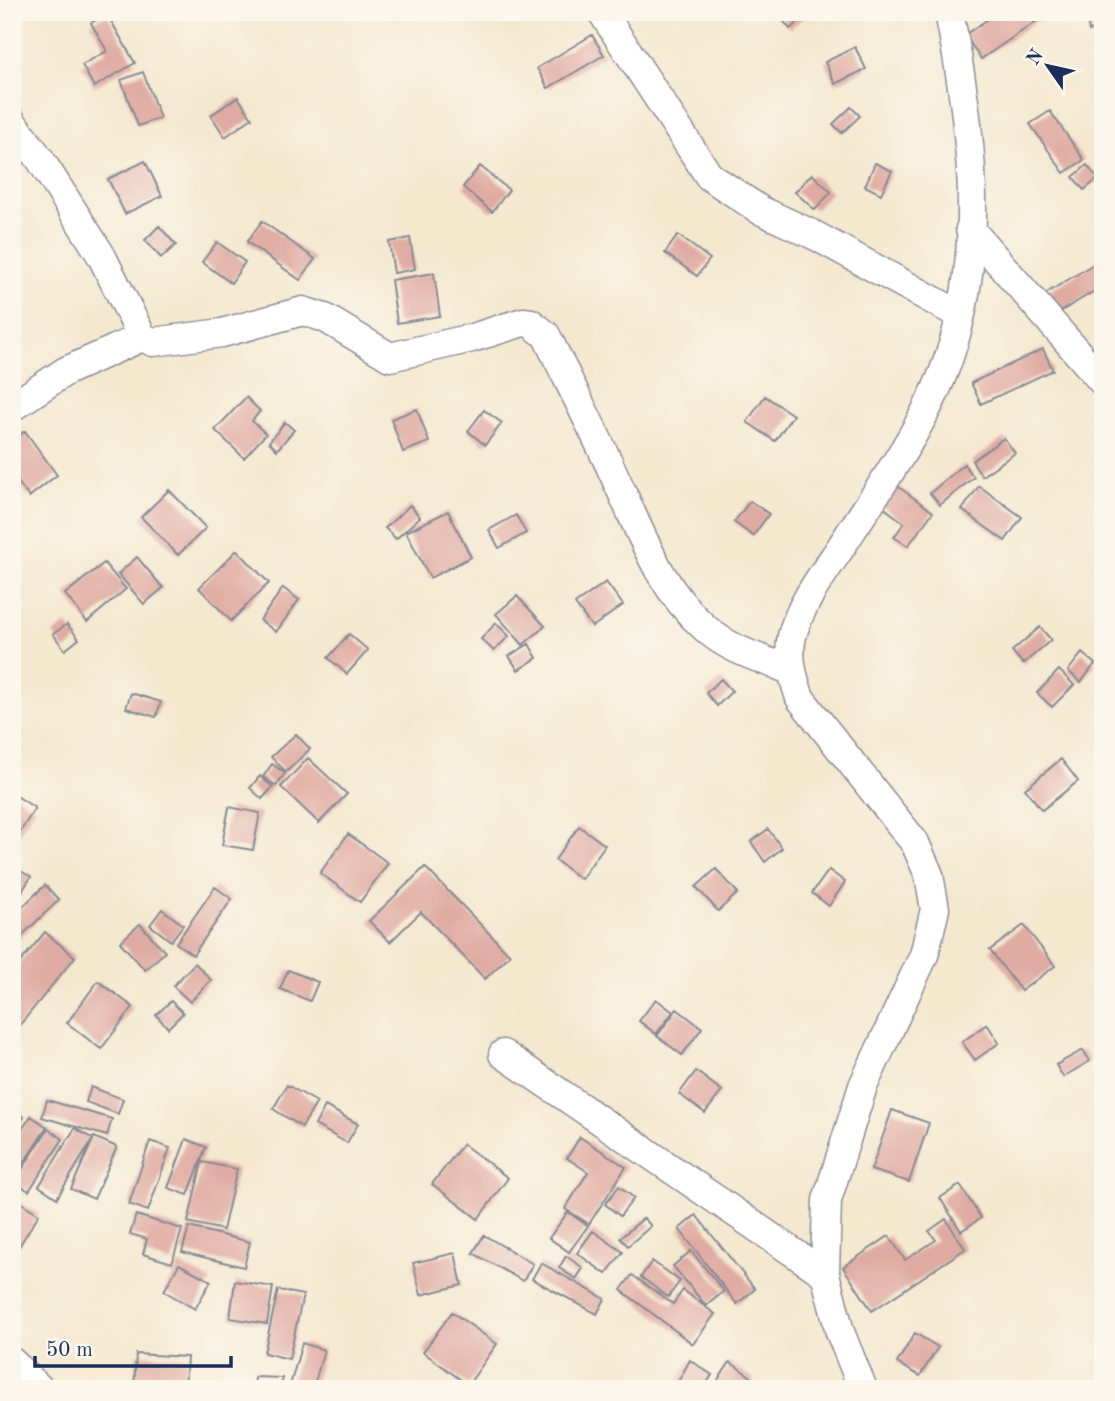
<svg xmlns="http://www.w3.org/2000/svg" width="1115" height="1401" font-family="'Old Standard TT',serif">
<style>
.building{fill:#e0aba2}
.lines{fill:none;stroke-linecap:round;stroke-linejoin:round}
.minor-casing{stroke:#888c96;stroke-width:31}
.minor{stroke:#fff;stroke-width:28}
</style>
<rect width="100%" height="100%" fill="#fbf7ec"/>
<filter id="ink" filterUnits="userSpaceOnUse"><feTurbulence type="fractalNoise" baseFrequency=".0143" numOctaves="2"/><feDisplacementMap in="SourceGraphic" scale="14" xChannelSelector="R" yChannelSelector="G"/><feConvolveMatrix kernelMatrix="1 2 1 2 8 2 1 2 1" color-interpolation-filters="sRGB"/></filter>
<filter id="wash" filterUnits="userSpaceOnUse"><feTurbulence type="fractalNoise" baseFrequency=".00686" numOctaves="4" result="noise"/><feDisplacementMap in="SourceGraphic" scale="28" xChannelSelector="R" yChannelSelector="G"/><feGaussianBlur stdDeviation="1.57" result="paint"/><feColorMatrix in="noise" values="0 0 0 0 0 0 0 0 0 0 0 0 0 0 0 0 0 1.4 0 .05"/><feComposite in="paint" operator="in"/></filter>
<g filter="url(#wash)">
<rect width="100%" height="100%" fill="#f4e8cf"/>
<g id="blocks">
<path class="building" d="M776,12h34l-20,17z
M998,12h52l-69,47 -16,-24z
M1085,12h18v16l-14,3z
M107,14l28,49 -41,24 -12,-22 25,-14 -16,-28z
M592,35l12,20 -56,33 -11,-20z
M855,47l11,22 -31,15 -10,-22z
M143,72l17,46 -22,8 -17,-46z
M238,97l14,21 -27,19 -14,-22z
M851,107l9,9 -18,17 -9,-9z
M1050,111l34,49 -20,13 -34,-49z
M145,161l17,35 -37,18 -17,-35z
M875,163l17,8 -11,23 -16,-8z
M1087,165l11,14 -14,11 -11,-13z
M480,166l29,24 -17,22 -29,-25z
M812,174l19,18 -16,18 -20,-18z
M262,221l53,38 -15,21 -53,-38z
M159,226l17,19 -15,13 -16,-18z
M678,235l32,24 -13,17 -32,-23z
M410,238l5,31 -21,4 -5,-31z
M217,242l28,20 -14,21 -29,-21z
M1097,262l6,11v13l-52,31 -11,-20z
M434,273l6,43 -43,7 -6,-43z
M1043,349l10,21 -72,34 -10,-21z
M765,396l28,19 -18,26 -28,-19z
M246,397l14,14 -8,10 14,13 -22,24 -29,-28z
M417,409l12,33 -26,10 -12,-33z
M484,410l18,13 -17,22 -17,-14z
M285,422l9,8 -17,20 -8,-8z
M25,431l32,44 -28,22 -17,-23v-33z
M1004,438l11,15 -33,23 -10,-15z
M964,464l10,13 -34,28 -10,-12z
M892,482l41,30 -25,34 -14,-9 10,-14 -26,-20z
M979,486l43,31 -17,24 -43,-31z
M169,490l37,38 -28,27 -37,-38z
M750,501l19,13 -16,22 -19,-14z
M410,505l10,12 -24,22 -11,-11z
M448,511l23,46 -41,21 -24,-46z
M516,515l10,18 -27,15 -10,-18z
M237,550l32,33 -38,38 -32,-33z
M137,557l26,31 -19,16 -26,-30z
M104,563l22,26 -39,33 -22,-28z
M606,582l17,23 -31,22 -17,-23z
M283,588l16,12 -23,32 -16,-12z
M517,596l28,30 -22,19 -27,-31z
M496,623l13,13 -15,15 -13,-12z
M67,624l12,15 -14,11 -12,-16z
M1040,627l11,13 -28,24 -11,-13z
M349,634l19,16 -21,24 -19,-16z
M529,644l8,14 -19,12 -9,-14z
M1082,653l13,11 -14,18 -13,-11z
M1059,670l15,15 -22,22 -15,-14z
M721,679l11,12 -15,15 -11,-13z
M131,693l30,9 -5,15 -30,-9z
M296,734l14,15 -24,23 -15,-15z
M308,758l39,36 -28,29 -38,-36z
M1061,759l17,22 -36,29 -17,-21z
M272,764l13,9 -9,13 -13,-9z
M260,776l13,11 -11,12 -12,-11z
M12,793l23,15 -23,37z
M229,807l31,6 -7,37 -31,-5z
M579,826l26,19 -24,34 -26,-19z
M768,829l14,19 -17,14 -14,-20z
M348,834l40,29 -28,39 -40,-29z
M12,866l19,11 -12,19 -7,-4z
M425,867l85,88 -25,24 -64,-67 -31,30 -21,-21z
M716,869l22,24 -20,18 -22,-24z
M829,870l16,12 -16,24 -17,-13z
M45,885l14,15 -47,45v-28z
M215,887l17,12 -39,56 -17,-12z
M162,909l21,16 -12,16 -21,-16z
M140,924l25,28 -20,18 -25,-28z
M1024,925l31,41 -34,25 -31,-41z
M45,932l30,25 -59,73 -4,-3v-55z
M195,963l16,17 -21,22 -17,-16z
M288,970l30,12 -8,19 -30,-12z
M98,981l35,26 -32,42 -34,-26z
M656,999l17,13 -17,22 -17,-13z
M171,1001l12,12 -15,15 -12,-13z
M677,1009l25,19 -20,27 -25,-19z
M987,1024l12,19 -24,17 -13,-18z
M1083,1050l7,11 -27,16 -7,-12z
M696,1071l26,20 -17,22 -26,-19z
M287,1085l30,17 -15,25 -29,-18z
M91,1087l32,12 -5,15 -32,-12z
M47,1100l65,19 -5,17 -65,-19z
M325,1106l33,18 -11,19 -32,-18z
M12,1110l12,7 -12,19z
M892,1110l37,13 -20,59 -38,-12z
M31,1116l16,11 -35,54v-37z
M75,1128l18,11 -36,59 -18,-12z
M48,1129l15,10 -34,52 -15,-9z
M94,1137l23,10 -23,52 -23,-10z
M580,1137l46,30 -37,57 -24,-15 23,-37 -21,-14z
M186,1139l20,8 -18,48 -20,-7z
M150,1141l20,7 -22,63 -19,-7z
M463,1144l45,34 -30,41 -46,-35z
M202,1162l35,7 -14,61 -35,-8z
M960,1185l21,33 -20,13 -21,-33z
M619,1186l15,12 -14,18 -15,-12z
M12,1197l27,17 -21,34 -6,-3z
M568,1212l20,14 -19,26 -20,-14z
M136,1215l46,14 -10,34 -29,-9 4,-15 -17,-5z
M696,1215l59,74 -18,15 -58,-75z
M644,1218l7,8 -23,20 -8,-8z
M946,1219l19,30 -93,62 -29,-44 46,-31 16,24 31,-20 -7,-9z
M189,1227l61,15 -6,25 -62,-15z
M593,1231l30,21 -17,22 -29,-21z
M484,1235l49,29 -10,17 -50,-28z
M691,1251l33,40 -18,15 -33,-40z
M455,1253l7,32 -41,10 -8,-32z
M566,1256l17,12 -7,11 -17,-11z
M652,1261l28,20 -12,16 -27,-20z
M541,1263l64,36 -8,15 -65,-35z
M179,1264l32,17 -16,28 -31,-18z
M632,1275l41,29 10,-14 32,24 -22,30 -72,-54z
M235,1281l38,6 -6,37 -37,-6z
M278,1290l25,5 -14,64 -25,-6z
M452,1312l45,32 -29,41 -45,-33z
M915,1333l23,14 -18,29 -23,-13z
M302,1343l22,7 -11,39h-24z
M136,1354l51,3 -2,32h-51z
M690,1360l22,15 -9,14h-29z
M730,1362l24,17 -7,10h-35z
M255,1377l27,1v11h-28z"/>
</g>
</g>
<g filter="url(#ink)">
<use href="#blocks" fill-opacity="0" stroke="#888c96" stroke-width="2"/>
<g class="lines">
<g class="minor-casing">
<path id="minor" d="M602,12l107,164 51,34 56,26 144,79
M12,122l28,37 61,96 41,82 11,5 69,-9 81,-22 22,7 65,39 82,-19 51,-16 8,1 15,12c25,51 51,101 74,153 24,52 41,101 85,140 24,22 55,30 85,42
M970,229l133,153
M12,407l54,-36 76,-34
M503,1054l322,220
M12,1362l28,27
M863,1389l-23,-57 -15,-58 2,-74 36,-114 61,-131 11,-46 -6,-34 -14,-32 -115,-145c-7,-21 -13,-40 -8,-62 8,-32 31,-62 49,-89 39,-61 86,-123 109,-193 37,-110 21,-230 -1,-342"/>
</g>
<use href="#minor" class="minor"/>
</g>
</g>
<rect width="1115" height="1401" fill="none" stroke="#fbf7ec" stroke-width="42"/>
<g transform="translate(1048 66) rotate(304)" stroke="#fbf7ec" stroke-width="5" paint-order="stroke">
<path d="M0-5L12 26L0 18L-12 26Z" fill="#1b2f5e"/>
<text y="-10" font-size="19" font-weight="bold" text-anchor="middle" fill="#1b2f5e">N</text>
</g>
<path d="M35 1356v10h196v-10" fill="none" stroke="#1b2f5e" stroke-width="3.5"/>
<text x="46" y="1356" font-size="21" fill="#1b2f5e" stroke="#fbf7ec" stroke-width="5" paint-order="stroke">50 m</text>
</svg>
